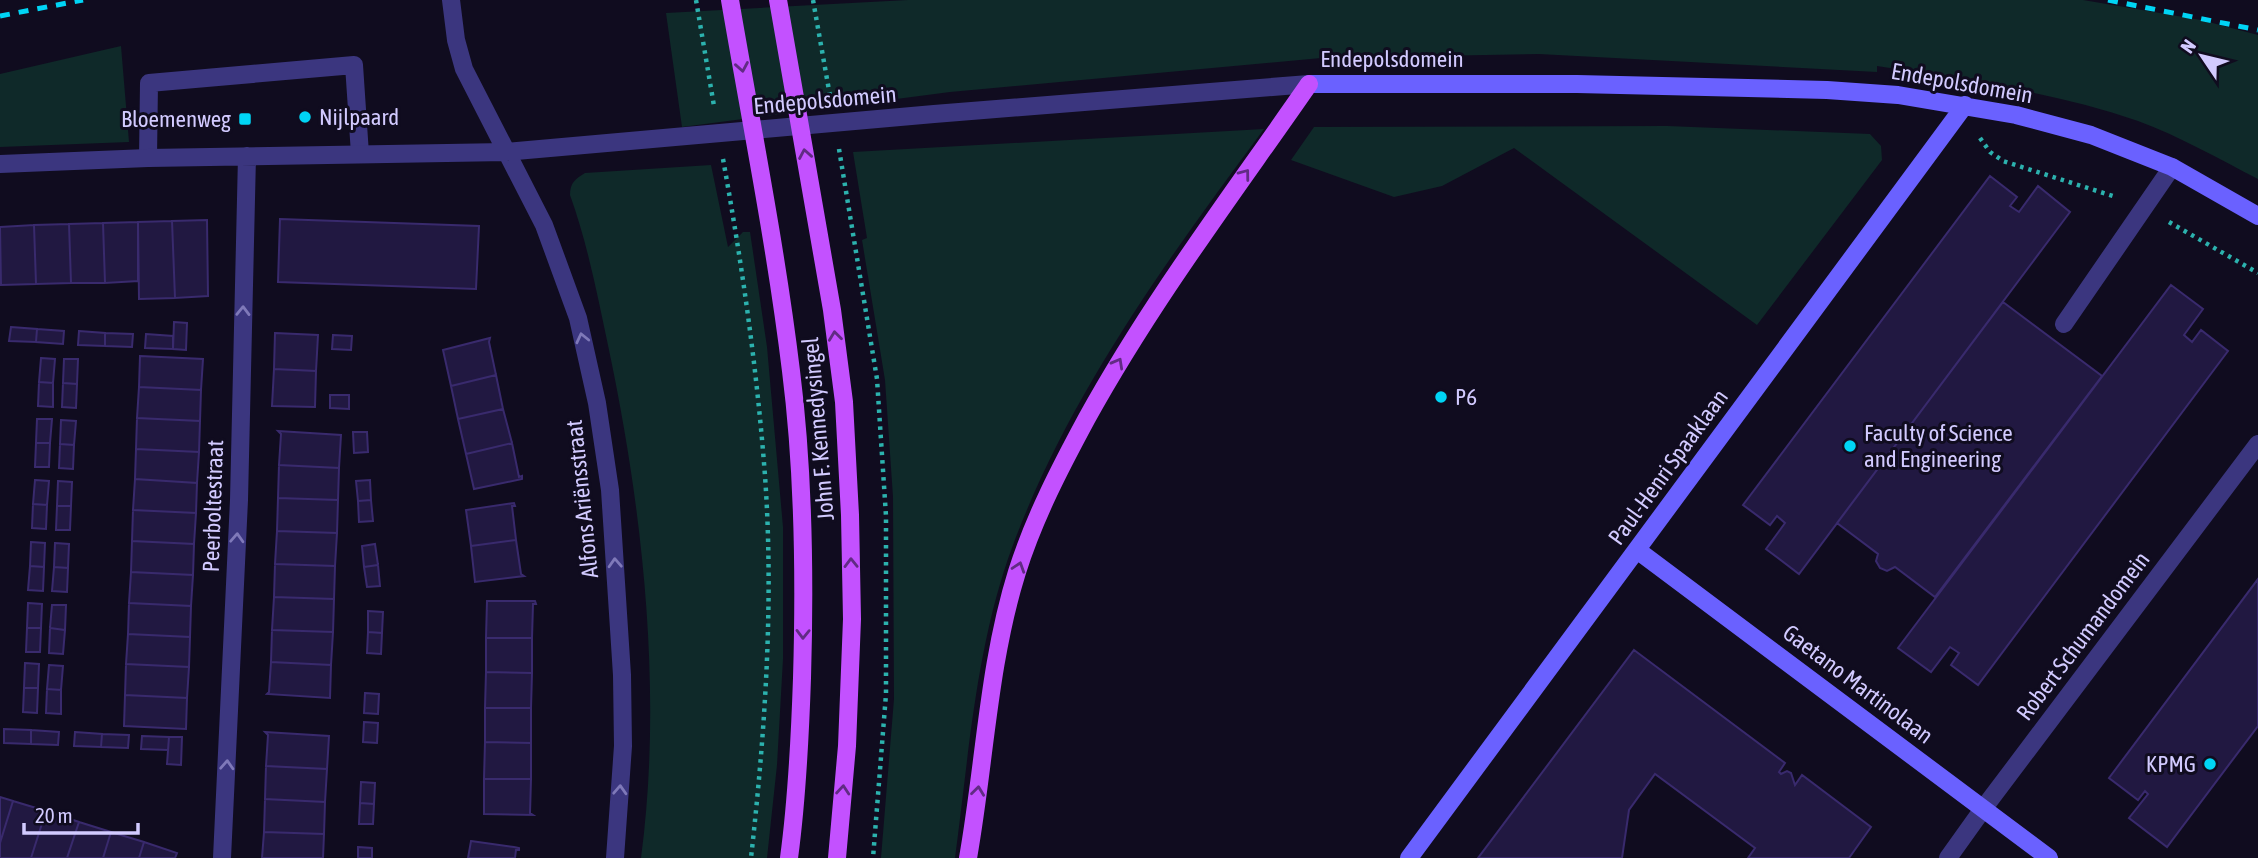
<svg xmlns="http://www.w3.org/2000/svg" width="2258" height="858" font-family="'Asap Condensed',sans-serif">
<style>
.green{fill:#0f2929}
.building{fill:#211841;stroke:#392a6d;stroke-width:2}
.lines{fill:none;stroke-linecap:round;stroke-linejoin:round}
.path{stroke:#2cb2ae;stroke-width:4.5;stroke-dasharray:3.5 5;stroke-linecap:butt}
.lane{stroke:#3b367f;stroke-width:18}
.street{stroke:#3b367f;stroke-width:18}
.secondary{stroke:#6a61ff;stroke-width:18}
.primary{stroke:#c351ff;stroke-width:18}
.rail{stroke:#00d5f5;stroke-width:5;stroke-dasharray:10 9;stroke-linecap:butt}
.oneway{stroke:#612b84}
.oneway2{stroke:#7f79b9}
.poi-dot{fill:#00d5f5;stroke:#100c1f;stroke-width:2.5}
.labels{text-anchor:middle;dominant-baseline:central;stroke-width:6;stroke-linejoin:round;paint-order:stroke}
.street-label{font-size:23px;fill:#d2caff;stroke:#100c1f}
.poi-label{font-size:23px;fill:#d2caff;stroke:#100c1f;text-anchor:start}
</style>
<rect width="100%" height="100%" fill="#100c1f"/>
<path class="green" d="M908,0h1175l118,20 57,15v144c-39,-20 -79,-43 -120,-58 -84,-29 -174,-41 -261,-55v6l-338,-18 -218,4 -371,34 -268,35 -16,-114z
M121,46l8,96 -129,5v-73z
M1667,126l203,8 11,12 1,14 -125,165 -243,-177 -72,38 -48,11 -103,-37 23,-33z
M1264,129c-95,128 -195,265 -251,416 -37,99 -44,209 -58,313h-74l13,-159 -1,-202 -8,-117 -23,-140 5,-2 -14,-86z
M711,165l17,82 15,-15h7l17,115 16,180v132l-6,106 -10,93h-126c22,-165 2,-346 -32,-508 -11,-52 -21,-105 -39,-155 0,-12 5,-16 15,-22z"/>
<path class="building" d="M1990,176l27,21 -7,9 9,6 19,-26 32,26 -271,362 -33,-25 19,-26 -8,-7 -7,9 -27,-20z
M280,219l199,7 -3,63 -198,-7z
M207,220l1,76 -33,2 -3,-77z
M172,221l3,77 -36,1 -1,-77z
M138,222v59l-33,2 -2,-60z
M103,223l2,60h-34l-2,-59z
M69,224l2,59 -35,1 -2,-59z
M34,225l2,59 -35,1 -1,-58z
M2171,285l32,24 -19,26 8,7 9,-12 27,21 -250,334 -27,-20 8,-12 -9,-6 -19,25 -33,-24z
M2003,302l99,74 -167,221 -40,-30 -8,4 -7,-3 -4,-7 2,-7 -41,-31z
M174,322l13,1 -1,27 -13,-1z
M11,327l26,2 -1,13 -27,-1z
M37,329l27,2 -1,13 -27,-2z
M79,331l26,2v13l-27,-1z
M105,333l28,1 -1,13 -27,-1z
M275,333l43,2 -2,36 -42,-2z
M146,334l27,2v13l-28,-1z
M333,335l19,1 -1,14 -19,-1z
M490,338l-1,4 7,33 -45,11 -8,-36z
M140,356l63,3 -2,31 -62,-3z
M41,358l14,1 -2,24 -14,-1z
M64,359h14l-1,25 -14,-1z
M274,369l42,2 -1,36 -43,-1z
M496,375l7,34 -45,10 -7,-33z
M39,382l14,1v24l-15,-1z
M63,383l14,1 -1,24 -14,-1z
M139,387l62,3 -1,31 -63,-3z
M330,395h19v14l-19,-1z
M503,409l9,34 -46,11 -8,-35z
M137,418l63,3 -1,31 -63,-3z
M37,419h15l-2,24h-14z
M61,420l15,1 -2,24 -14,-1z
M278,431l63,4 -2,33 -60,-3 2,-31z
M353,432h14l1,20 -14,1z
M36,443h14l-1,24h-14z
M512,443l7,34 3,-1v3l-48,10 -8,-35z
M60,444l14,1 -1,24 -14,-1z
M136,449l63,3 -2,31 -62,-4z
M279,465l60,3 -1,32 -60,-2z
M135,479l62,4 -1,30 -63,-3z
M35,480l14,1 -2,24 -14,-1z
M370,480l1,20 -13,1 -2,-20z
M58,481l14,1 -1,24h-14z
M278,498l60,2 -1,33 -60,-2z
M371,500l2,21 -14,1 -1,-21z
M514,503l1,3h-3l4,34 -45,6 -5,-36z
M33,504l14,1 -1,24 -14,-1z
M57,506h14l-1,24h-14z
M133,510l63,3 -2,31 -62,-3z
M277,531l60,2 -2,33 -60,-2z
M516,540l5,34 3,2 -49,6 -4,-36z
M132,541l62,3 -1,31 -62,-3z
M31,542l14,1 -1,24 -14,-1z
M55,543l14,1 -1,24 -14,-1z
M375,544l3,21 -14,2 -2,-21z
M275,564l60,2 -1,33 -60,-2z
M378,565l2,21 -13,1 -3,-20z
M30,566l14,1 -1,24 -15,-1z
M54,567l14,1 -1,24 -15,-1z
M131,572l62,3 -2,31 -62,-3z
M2258,579v147l-91,121 -38,-29 19,-24 -3,-3 -7,9 -29,-22z
M274,597l60,2 -1,33 -61,-2z
M487,601h48l1,3h-3l-1,34h-46z
M28,603l14,1 -1,24h-14z
M129,603l62,3 -1,31 -62,-3z
M52,605h14l-1,25 -15,-2z
M368,611l15,1 -1,21 -14,-1z
M27,628h14l-1,24h-14z
M50,628l15,2 -2,24 -14,-1z
M272,630l61,2 -2,33 -60,-3z
M368,632l14,1 -1,21 -14,-1z
M128,634l62,3 -1,30 -63,-3z
M486,638h46v35l-46,-1z
M1634,650l151,113 -6,9 2,2 6,-3 4,2 4,12 7,-10 69,52 -22,31h-101l7,-10 -100,-74 -26,36 -7,48h-144z
M271,662l60,3 -1,33 -63,-4 2,-2z
M25,663l14,1 -1,24h-14z
M126,664l63,3 -2,31 -62,-3z
M49,665l14,1 -2,24 -14,-1z
M486,672l46,1 -1,35h-46z
M24,688h14l-1,25 -14,-1z
M47,689l14,1v24l-15,-1z
M365,693l14,1 -1,20 -14,-1z
M125,695l62,3 -1,31 -62,-3z
M485,708h46v35l-46,-1z
M364,722l14,1 -1,20 -14,-1z
M4,729l27,1v14l-27,-1z
M31,730l28,2 -1,13 -27,-1z
M75,732l27,2 -1,13 -27,-1z
M265,732l64,4 -2,33 -61,-3 2,-31z
M102,734l27,1 -1,13 -27,-1z
M142,736l27,1 -1,13 -27,-1z
M169,737h13l-1,28 -14,-1z
M485,742l46,1v36h-47z
M266,766l61,3 -2,33 -60,-3z
M484,779h47l-1,34 3,2 -49,-1z
M361,782l14,1 -1,21 -14,-1z
M0,797l13,4 -13,42z
M265,799l60,3 -1,32 -60,-2z
M13,801l33,10 -15,47h-31v-15z
M360,803l14,1 -1,20h-14z
M46,811l33,11 -12,36h-36z
M79,822l32,10 -8,26h-36z
M111,832l33,10 -5,16h-36z
M264,832l60,2 -1,24h-61z
M471,841l43,6 5,1v2h-3l-1,8h-47z
M144,842l33,11 -2,5h-36z
M358,847l14,1v10h-14z"/>
<g class="lines">
<path class="path" d="M696,0l18,106
M813,0l17,96
M1980,138l10,14 13,9 113,36
M839,149l38,230 9,137v178l-13,164
M723,159c19,105 34,210 42,317 9,127 0,256 -14,382
M2169,222l89,51"/>
<path class="lane" d="M148,158l1,-75 205,-18 6,89
M2064,324l108,-157
M1983,809l275,-365"/>
<path class="street" d="M451,0l5,40 8,29 80,156 34,93 19,85 13,87 12,185 1,71 -8,112
M0,164l148,-6 358,-6 428,-38 375,-30
M222,858l17,-358 8,-344
M1948,858l35,-49"/>
<path class="secondary" d="M1309,84h268l250,6 71,5 118,20 75,20 81,32 86,49
M1637,550l412,308
M1409,858l556,-753"/>
<path class="primary" d="M730,0c21,123 46,247 61,371 13,102 14,205 11,307 -2,60 -5,121 -13,180
M778,0l54,310 12,92 6,113 2,104 -5,127 -10,112
M968,858c17,-96 20,-193 49,-286 17,-54 43,-104 70,-154 66,-119 145,-223 222,-334"/>
<path class="rail" d="M2108,0l150,30
M0,16l83,-16"/>
</g>
<defs><path id="oneway-chevron" d="M-2-3.5L2.5 0L-2 3.5" fill="none" stroke-width="1.6" stroke-linecap="round" stroke-linejoin="round" transform="scale(1.75)"/></defs>
<g class="oneway">
<use href="#oneway-chevron" transform="translate(742 67) rotate(80)"/>
<use href="#oneway-chevron" transform="translate(805 154) rotate(-100)"/>
<use href="#oneway-chevron" transform="translate(1245 174) rotate(-53)"/>
<use href="#oneway-chevron" transform="translate(835 336) rotate(-97)"/>
<use href="#oneway-chevron" transform="translate(1118 363) rotate(-61)"/>
<use href="#oneway-chevron" transform="translate(851 563) rotate(-91)"/>
<use href="#oneway-chevron" transform="translate(1019 567) rotate(-72)"/>
<use href="#oneway-chevron" transform="translate(803 634) rotate(91)"/>
<use href="#oneway-chevron" transform="translate(843 790) rotate(-85)"/>
<use href="#oneway-chevron" transform="translate(978 791) rotate(-83)"/>
</g>
<g class="oneway2">
<use href="#oneway-chevron" transform="translate(243 311) rotate(-89)"/>
<use href="#oneway-chevron" transform="translate(582 338) rotate(-103)"/>
<use href="#oneway-chevron" transform="translate(237 538) rotate(-87)"/>
<use href="#oneway-chevron" transform="translate(615 563) rotate(-93)"/>
<use href="#oneway-chevron" transform="translate(227 765) rotate(-87)"/>
<use href="#oneway-chevron" transform="translate(620 790) rotate(-87)"/>
</g>
<g class="poi-dot">
<circle cx="305" cy="117" r="7"/>
<rect x="238" y="112" width="14" height="14" rx="3.5"/>
<circle cx="1441" cy="397" r="7"/>
<circle cx="1850" cy="446" r="7"/>
<circle cx="2210" cy="764" r="7"/>
</g>
<g class="labels">
<g class="street-label">
<text x="1392" y="59">Endepolsdomein</text>
<text transform="translate(1962 83) rotate(10)">Endepolsdomein</text>
<text transform="translate(825 100) rotate(-5)">Endepolsdomein</text>
<text transform="translate(818 429) rotate(-95)">John F. Kennedysingel</text>
<text transform="translate(1668 467) rotate(-54)">Paul-Henri Spaaklaan</text>
<text transform="translate(582 499) rotate(-96)">Alfons Ariënsstraat</text>
<text transform="translate(213 506) rotate(-88)">Peerboltestraat</text>
<text transform="translate(2083 636) rotate(-53)">Robert Schumandomein</text>
<text transform="translate(1858 684) rotate(37)">Gaetano Martinolaan</text>
</g>
<g class="poi-label">
<text x="319" y="117">Nijlpaard</text>
<text x="231" y="119" text-anchor="end">Bloemenweg</text>
<text x="1455" y="397">P6</text>
<text x="1864" y="433">Faculty of Science<tspan x="1864" dy="26">and Engineering</tspan></text>
<text x="2196" y="764" text-anchor="end">KPMG</text>
</g>
</g>
<g transform="translate(2202 56) rotate(305)" stroke="#100c1f" stroke-width="5" paint-order="stroke">
<path d="M0-5L12 26L0 18L-12 26Z" fill="#d2caff"/>
<text y="-10" font-size="19" font-weight="bold" text-anchor="middle" fill="#d2caff">N</text>
</g>
<path d="M24 823v10h114v-10" fill="none" stroke="#d2caff" stroke-width="3.5"/>
<text x="35" y="823" font-size="21" fill="#d2caff" stroke="#100c1f" stroke-width="5" paint-order="stroke">20 m</text>
</svg>
